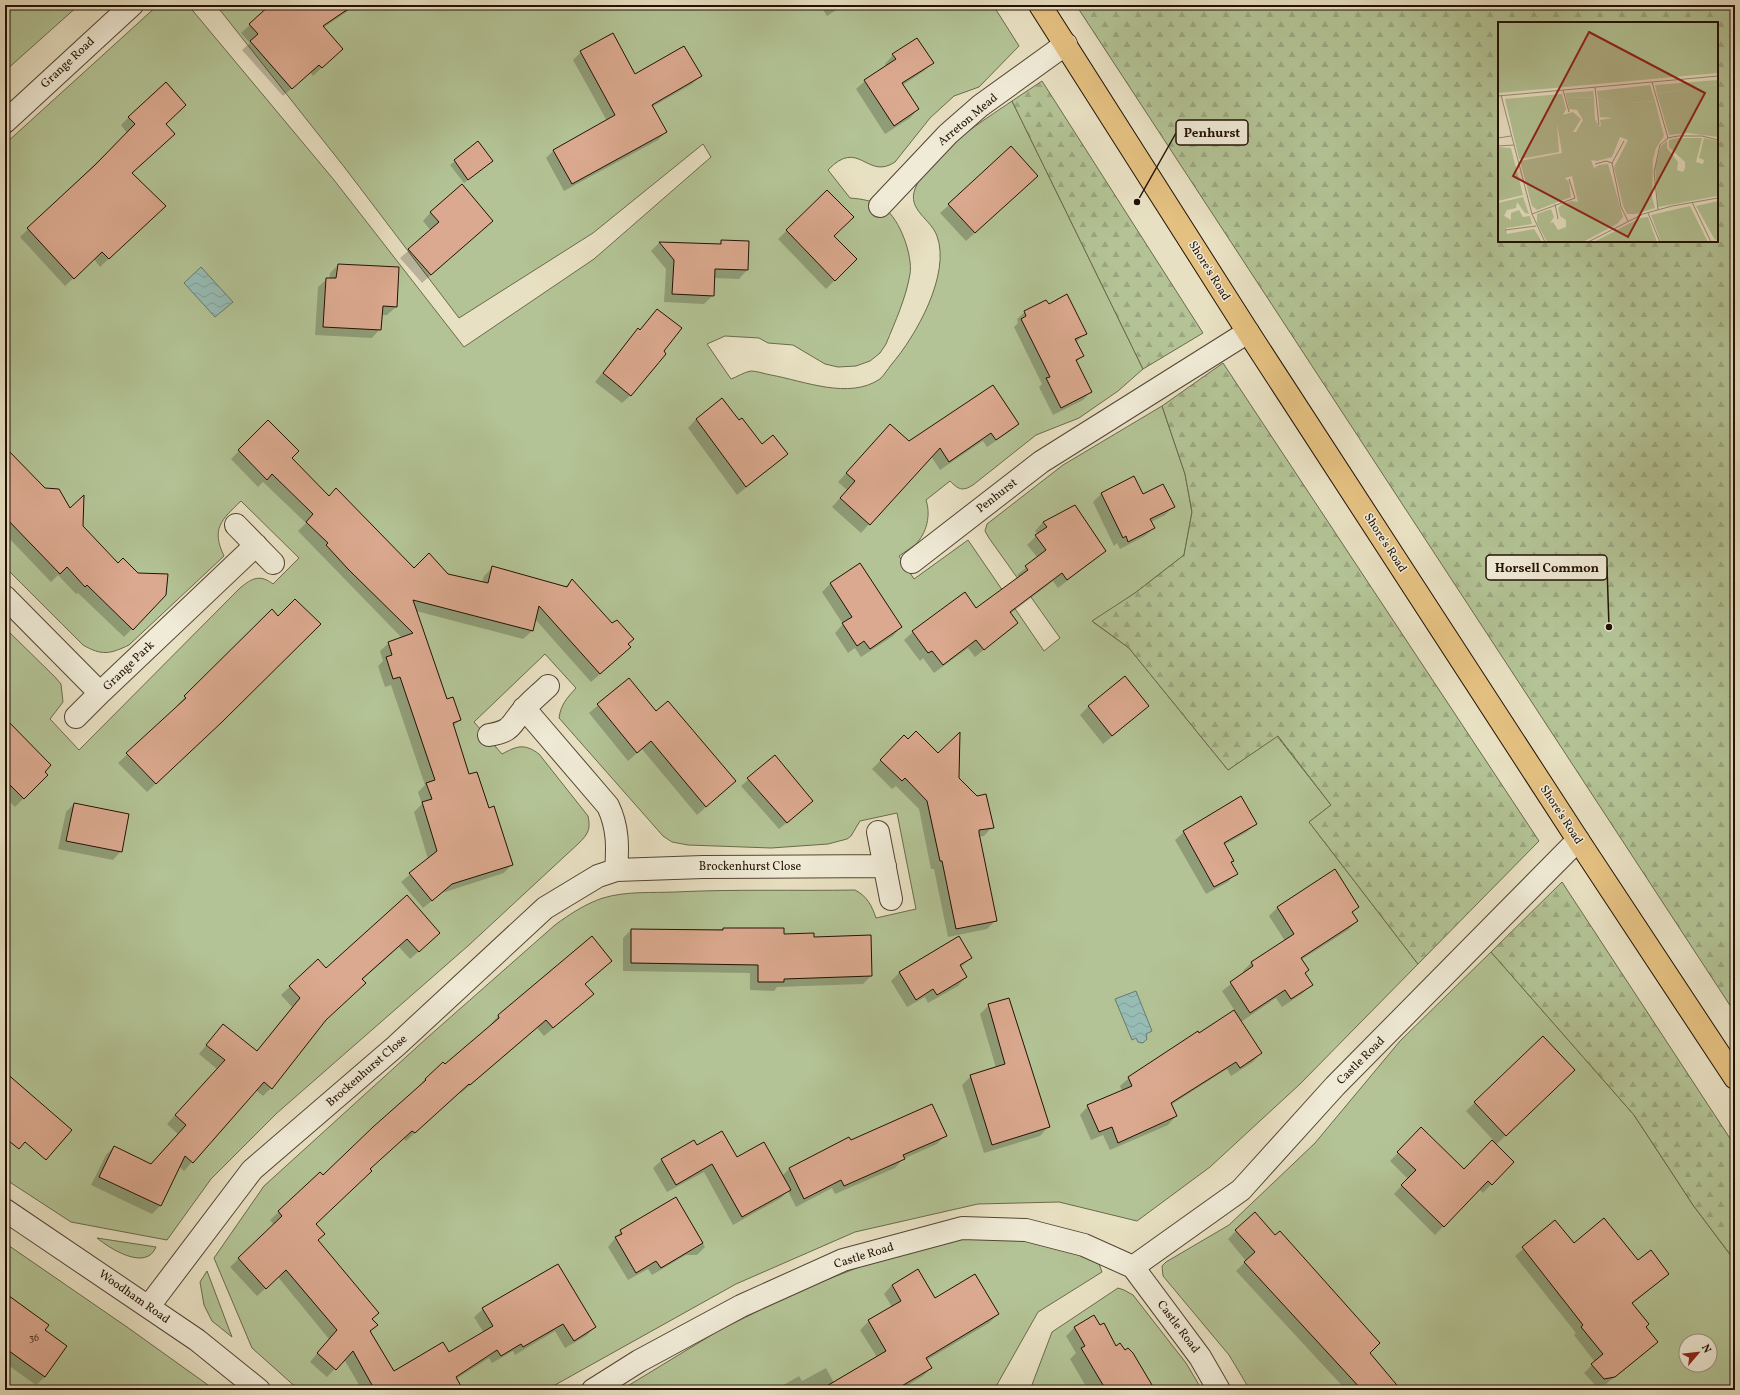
<svg xmlns="http://www.w3.org/2000/svg" width="1740" height="1395" font-family="Vollkorn,serif">
<style>
.green{fill:#b3c395;stroke:#6a6a4c;fill-rule:evenodd}
.forest{fill:url(#forest-firs);stroke:#6a6a4c;fill-rule:evenodd}
.water{fill:url(#water-waves);stroke:#68786f}
.shadow{fill:#0003}
.building{fill:#dba98f;stroke:#221104}
.lines{fill:none;stroke-linecap:round;stroke-linejoin:round}
.minor-casing{stroke:#544534;stroke-width:24}
.tertiary-casing{stroke:#544534;stroke-width:24}
.primary-casing{stroke:#221104;stroke-width:24}
.minor{stroke:#f0ebd7;stroke-width:22}
.tertiary{stroke:#f0ebd7;stroke-width:22}
.primary{stroke:#e4c081;stroke-width:22}
.labels{text-anchor:middle;dominant-baseline:central;stroke-width:3;stroke-linejoin:round;paint-order:stroke}
.number-label{font-size:10px;fill:#503727}
.street-label{font-size:12px;fill:#221104;stroke:#f0ebd7}
.inset-road{fill:none;stroke:#998d76;stroke-width:1}
.view{fill:#8f2418;fill-opacity:0.15;stroke:#8f2418;stroke-width:2}
.inset-edge{fill:none;stroke:#221104;stroke-width:2}
.leader{fill:none;stroke:#221104;stroke-width:1.5}
.callout-dot{fill:#221104;stroke:#f0ebd7;stroke-width:1.5}
.callout{fill:#f0ebd7;stroke:#221104;stroke-width:1.5}
.callout-label{font-size:13px;text-anchor:middle;font-weight:bold;fill:#221104}
</style>
<defs>
<pattern id="forest-firs" width="22" height="20" patternUnits="userSpaceOnUse"><rect width="22" height="20" fill="#b3c395"/><path d="M5 1l3.5 6h-7zM16 11l3.5 6h-7z" fill="#9aa67f"/></pattern>
<pattern id="water-waves" width="16" height="10" patternUnits="userSpaceOnUse"><rect width="16" height="10" fill="#97bdb6"/><path d="M0 5q4-4 8 0t8 0" fill="none" stroke="#82a19b"/></pattern>
</defs>
<rect width="100%" height="100%" fill="#e8e0c2"/>
<filter id="stains"><feTurbulence type="fractalNoise" baseFrequency=".005" numOctaves="4"/><feColorMatrix values="0 0 0 0 .2 0 0 0 0 .09 0 0 0 0 .02 0 0 0 .5 -.17"/></filter>
<radialGradient id="worn" r=".72"><stop offset=".6" stop-color="#630" stop-opacity="0"/><stop offset="1" stop-color="#630" stop-opacity=".3"/></radialGradient>
<path class="green" d="M5,5h74l-74,66z
M158,5h30l146,175 130,167 130,-88 117,-102 -8,-13 -110,89 -134,85 -114,-150 -129,-163h777l26,41 -40,41 -25,9 -24,22 -35,44c-28,19 -36,-25 -67,8l22,28c13,1 24,3 34,10 16,11 29,48 26,66 -4,24 -15,48 -24,70l-6,9 -10,8 -14,5 -18,1 -13,-3 -32,-19 -25,-2 -9,-5 -34,-2 -18,8 24,35c6,-2 13,-7 20,-8 6,0 14,3 20,4 33,6 78,25 109,4 4,-4 8,-10 11,-14 25,-29 60,-91 46,-129 -6,-17 -30,-26 -22,-47 12,-34 68,-68 97,-88l131,268 -25,22 -39,27 -43,17 -63,50c-11,7 -15,4 -23,-4l-24,19c5,15 1,33 -11,45 -5,4 -11,7 -16,11l15,23 54,-39 76,111 16,-13 -71,-100 -4,-7 2,-7 76,-59 99,-59 23,68 7,38 -8,43 -49,38 -42,29 36,26 99,122 49,-34 54,69 -22,17 109,142 -118,120 -90,83 -73,54 -78,-19 -81,2 -123,28 -119,52 -190,106h-247l-47,-42 -38,-90 50,-72 164,-149 127,-112c15,-11 30,-21 48,-27 23,-7 49,-5 72,-6 60,-3 120,-1 180,-2 12,6 17,16 21,28l40,-9 -19,-96 -37,8 -9,15 -4,3 -19,5 -57,4 -83,-3 -16,-3 -9,-6 -104,-118c2,-14 8,-20 17,-30l-31,-34 -71,68 28,32c15,-8 22,-11 37,0l49,62c3,13 0,18 -9,27l-110,102 -192,168 -66,66 -44,61 -96,-18 -66,-43v-551l50,49 6,7 2,18 -13,17 29,31 161,-162c12,-10 20,-14 33,-4l26,-26 -58,-57c-20,19 -30,28 -17,55l-95,89c-19,9 -27,11 -46,0l-78,-78v-423z
M1491,952l143,163 59,90 42,56v129h-485l-21,-35 -66,-79 -1,-10 4,-4 63,-37 86,-82 85,-102zM1686,1341h24v24h-24z
M963,1236l62,3 52,14 22,11 3,8 -64,40 -44,78h-373l97,-59 80,-40 79,-31z
M97,1238l59,9c-10,25 -47,1 -59,-9z
M5,1243l122,84 88,63h-210z
M207,1271l25,66 -20,-16 -8,-16 -4,-23z
M1118,1288l6,2 9,5 53,68 16,27h-172l22,-58z"/>
<path class="forest" d="M1076,5h659v1008zM1499,23h218v218h-218z
M1042,81l161,252 -60,36 -131,-268z
M1223,363l316,478 -121,123 -109,-142 22,-17 -53,-69 -50,34 -99,-122 -37,-27 43,-28 49,-38 8,-43 -7,-38 -23,-68z
M1562,882l173,264v115l-42,-56 -59,-90 -143,-163z"/>
<path class="water" d="M201,267l32,35 -18,15 -31,-34z
M1136,991l16,40 -6,3 1,5 -4,4 -5,-1 -2,-4 -4,2 -17,-41z"/>
<path class="shadow" d="M272,5h85l-34,23 19,21 -29,27 -3,-4 -27,24 -41,-46 8,-7 -9,-10z
M820,5h24l-17,11z
M581,52l54,23 65,1 -8,8 -40,23 14,25 -8,8 -94,51 -18,-33 8,-8 53,-29 -34,-61z
M893,55l39,8 -8,8 -21,14 15,24 -8,9 -25,16 -29,-45 9,-8 21,-15 -1,-2z
M129,117l36,7 -34,49 25,41 -56,53 -6,-8 -29,27 -45,-49 107,-104 -6,-8z
M478,143l14,18 -28,22 -14,-18z
M1028,184l-62,57 -26,-28 9,-8z
M827,191l6,45 23,23 -30,30 -48,-50z
M431,212l61,9 -70,62 -22,-25 31,-27 -8,-10z
M722,241l26,1 -1,28 -8,9 -25,-1 -1,17 -9,9 -40,-2 2,-33 -15,-18 8,-8 59,2z
M338,265l58,42 -9,8h-6l-1,14 -8,9 -57,-3 3,-48 9,-8h2l1,-6z
M5,273l4,4 -4,4z
M1048,305l38,28 -10,9 6,14 -6,6 14,30 -7,8 -30,15 -14,-28 3,-3 -28,-57 4,-4 -1,-4 8,-7z
M657,310l-26,85 -9,8 -27,-21 35,-44 9,-7z
M696,419l43,3 23,23 25,9 -50,41 -49,-67z
M268,422l22,36 39,39 85,72 68,14 2,-7 9,-9 72,20 7,-7 55,65 -6,11 -30,26 -56,-63 -3,12 -9,8 -107,-28 30,89 14,20 -7,6 16,50 19,33 24,55 -8,9 -62,20 -19,15 -22,-26 27,-23 -14,-47 8,-8 -4,-12 7,-7 -34,-100 -6,2 -7,-21 5,-5 -3,-10 9,-8 13,-5 -104,-107 8,-8 -43,-41 -5,5 -27,-28z
M1018,424l-9,8 -22,15 -4,-6 -43,29 -9,-14 -70,77 -29,-26 15,-17 -9,-8 44,-48 27,8z
M5,454l77,73 36,38 19,9 28,21 -41,42 -46,-44 -2,1 -18,-19 -7,7 -46,-48z
M1102,493l40,2 32,11 -9,9 -14,7 3,6 -9,8 -25,13 -3,-6 -3,3 -21,-44z
M1043,522l62,29 -47,37 -5,-7 -43,33 7,9 -42,34 -7,-9 -34,25 -11,-15 -3,3 -16,-21 9,-8 63,-23 43,-32 -2,-2 21,-17 -11,-13 11,-11 -3,-3z
M860,564l41,63 -8,9 -32,21 -6,-9 -7,5 -13,-20 8,-9 -21,-32 8,-8z
M272,611l-60,120 -65,61 -29,-29 60,-56 -1,-2z
M628,680l28,33 79,68 -38,34 -55,-66 -14,12 -39,-48z
M1089,706h59l-45,38 -23,-29z
M5,731l42,44 -32,32 -10,-10z
M904,737l54,41 34,49 -8,9 -6,1 17,84 -8,8 -39,8 -14,-68h-3l-12,-60 -23,-23 -4,3 -20,-20z
M775,756l30,52 -26,21 -38,-43z
M74,804l47,47 -8,9 -55,-11 8,-37z
M1256,823l-9,9 -23,13 9,16 -3,2 6,10 -8,9 -22,12 -31,-54 9,-8z
M1334,871l24,36 -6,6 5,8 -9,9 -47,30 3,14 7,10 -8,9 -21,14 -6,-9 -35,24 20,31 -8,9 -22,14 -4,-7 -56,36 5,11 -8,9 -58,25 -7,-15 -12,5 -11,-25 8,-9 34,-15 -2,-5 9,-8 106,-67 -13,-20 22,-17 -1,-3 8,-8 34,-22 -16,-25 8,-8z
M407,896l24,45 -21,18 -11,-12 -37,33 3,3 -42,39 -52,66 -8,8 -7,-6 -72,81 -5,-5 -19,40 -8,8 -61,-29 15,-30 8,-8 37,17 27,-30 -11,-10 50,-55 -18,-15 24,-29 33,27 36,-45 -11,-12 37,-34 8,8z
M783,929v6l30,4 58,37 -8,8 -86,3 -3,4 -24,-1v-17l-127,-2v-33l8,-8z
M591,937l20,24 -27,24v17l-40,34 -7,-8 -76,65 -1,-1 -54,49 -3,-3 -34,32 -54,54 2,16 59,85 -6,7 24,41 55,-20 35,-20 -10,-16 9,-8 112,18 -9,9 -21,12 -10,-17 -40,24 -2,-4 -21,12 -3,-5 -33,21 5,11h-99l-18,-31 -17,18 -17,-15 19,-23 -51,-62 -21,19 -27,-29 44,-42 -4,-5 50,-47 3,3 95,-87 -1,-1 8,-9 20,-13 46,-40 -1,-1 8,-9z
M971,958l-10,9 5,10 -8,9 -30,17 -3,-6 -18,10 -16,-26 9,-9z
M989,1005l59,122 -8,9 -56,17 -22,-68 9,-9 25,-8 -16,-54z
M1543,1038l22,40 -69,67 17,17 -30,31 -4,-4 -44,46 -41,-41 14,-15 -18,-18 31,-32 43,42 29,-31 -27,-29z
M946,1135l-9,9 -34,15 -8,9 -60,26 -3,-6 -36,19 -8,-16 -7,7 -48,27 -29,-53 -37,20 -14,-24 9,-8 35,-13 40,11 45,18 7,-7 61,-27z
M676,1199l29,48 -8,8h-11l-34,20 -4,-6 -20,11 -20,-33 13,-16z
M1555,1222l19,22 64,17 30,13 -36,30 13,23 4,22 -43,35 -10,2 -12,-13 11,-11 -21,-27 2,-2 -61,-77z
M1236,1231l39,5 123,154h-52l-110,-119 10,-10 -18,-22z
M917,1270l17,29 64,15 -9,9 -62,37 4,8 -8,8 -23,14h-125l24,-14 3,5 24,-13 8,15 43,-26 -17,-27 9,-9 23,-14 -8,-13 8,-9z
M5,1288l2,2 -2,3 9,6 -1,2 31,29 1,47 -9,8 -31,-22z
M1094,1316l22,31 9,4 29,39h-66l-18,-31 6,-6 -10,-17 8,-8z"/>
<path class="building" d="M270,5h84l-31,21 20,23 -21,19 -3,-3 -27,24 -42,-48 8,-7 -9,-10z
M613,33l22,41 49,-28 18,30 -50,29 15,27 -95,52 -19,-34 62,-35 -35,-64z
M917,38l17,25 -32,20 17,26 -25,17 -30,-46 32,-21 -4,-5z
M166,82l20,23 -20,19 9,10 -43,39 34,33 -57,53 -7,-7 -28,27 -47,-51 68,-63 40,-41 -7,-7z
M478,141l15,20 -25,19 -14,-20z
M1011,146l27,30 -63,57 -27,-29z
M462,184l31,37 -62,54 -23,-26 31,-27 -9,-10z
M827,190l27,27 -20,19 23,23 -22,22 -49,-51z
M721,240l28,1 -1,29 -33,-1 -1,27 -42,-2 2,-34 -15,-18 62,2z
M338,264l61,3 -2,40 -14,-1 -2,24 -58,-3 3,-49h10z
M1067,294l20,40 -12,5 9,17 -8,4 16,32 -31,16 -15,-30 4,-1 -29,-58 5,-3 -2,-5 22,-11 3,4z
M657,309l25,19 -18,23 2,3 -35,42 -28,-23 35,-45 2,2z
M993,385l26,39 -23,16 -5,-7 -42,29 -9,-14 -70,77 -30,-27 15,-17 -9,-8 44,-49 19,17z
M722,398l17,22 3,-2 20,26 11,-9 15,19 -42,33 -50,-68z
M268,420l31,31 -7,7 37,38 7,-8 78,80 15,-15 19,21 40,9 4,-17 75,21 5,-8 40,44 5,-3 17,19 -6,5 3,3 -31,27 -61,-68 -6,25 -120,-31 34,99 6,-2 8,23 -8,3 16,51 8,-2 12,36 5,-2 19,59 -61,19 -20,17 -23,-28 28,-22 -15,-49 10,-3 -6,-16 9,-3 -35,-103 -7,2 -7,-22 6,-2 -4,-13 25,-9 -65,-64 -22,-24 2,-2 -22,-21 7,-8 -41,-40 -5,6 -29,-30z
M5,447l40,41 14,1 11,19 14,-13 -1,31 35,37 5,-5 15,15 30,1 -2,21 -33,35 -46,-45 -2,2 -18,-20 -7,7 -55,-57z
M1134,476l9,18 20,-10 12,23 -25,12 5,9 -27,14 -2,-6 -3,2 -22,-45z
M1075,505l31,46 -39,29 -5,-7 -52,39 8,11 -34,27 -8,-10 -33,25 -11,-14 -4,2 -16,-22 53,-39 11,16 52,-38 -3,-4 21,-16 -11,-15 12,-8 -4,-5z
M860,563l42,64 -32,22 -6,-8 -7,5 -15,-23 10,-6 -22,-34z
M295,599l26,25 -99,98 -66,62 -30,-31 60,-55 -2,-2 88,-87 6,7z
M1125,676l24,30 -37,30 -24,-30z
M629,678l27,33 12,-10 68,80 -30,26 -55,-66 -14,12 -40,-49z
M5,718l46,47 -6,7 3,3 -24,24 -19,-19z
M916,731l22,22 22,-21 -1,46 18,18 9,-2 8,34 -15,2v3l18,88 -41,8 -14,-68h-2l-13,-60 -22,-23 -3,3 -22,-21 24,-25 4,4z
M775,755l38,46 -26,22 -40,-45z
M1241,796l16,28 -33,19 10,18 -3,1 7,12 -24,13 -31,-56z
M74,803l55,11 -7,38 -56,-11z
M1335,869l24,38 -7,5 6,9 -57,37 8,12 -4,3 8,12 -22,14 -6,-9 -35,23 -20,-31 23,-16 -2,-4 43,-28 -17,-27z
M407,895l33,38 -21,19 -12,-13 -45,40 4,4 -40,37 -54,69 -8,-7 -71,81 -8,-7 -24,50 -62,-29 15,-31 37,18 35,-39 -11,-10 50,-55 -19,-15 17,-21 34,27 43,-53 -11,-12 29,-27 8,9z
M723,928h61v6l30,-1v4l57,-2 1,41 -88,3v3h-26v-17l-127,-2v-34l92,1z
M592,936l20,25 -27,23 9,10 -41,34 -7,-8 -76,65 -1,-1 -54,49 -3,-2 -42,38 2,2 -56,53 9,10 -7,6 61,73 -7,6 6,6 -8,6 24,40 49,-29 6,10 44,-26 -11,-18 76,-44 38,63 -22,14 -11,-17 -40,23 -2,-3 -20,12 -4,-6 -41,27 7,13h-100l9,-5 -19,-34 -17,19 -19,-17 20,-23 -51,-60 -20,19 -28,-31 44,-42 -4,-5 42,-39 3,3 50,-48 53,-47 -1,-1 18,-17 2,2 54,-46 -1,-3z
M959,936l13,22 -12,7 7,12 -30,18 -4,-6 -17,11 -17,-28z
M1009,998l41,129 -58,18 -22,-70 35,-11 -17,-60z
M1234,1010l28,43 -22,15 -4,-6 -65,41 6,13 -59,27 -6,-16 -13,5 -12,-27 45,-19 -4,-9 70,-46 1,2z
M1543,1036l32,34 -69,66 -32,-34z
M5,1072l67,58 -26,30 -21,-18 -6,7 -14,-11z
M932,1104l15,32 -44,19 2,4 -61,27 -3,-6 -37,19 -15,-31 60,-31 2,3z
M1421,1127l43,42 28,-29 22,22 -22,23 -4,-4 -44,46 -43,-42 15,-15 -19,-18z
M722,1131l15,26 27,-15 27,48 -49,27 -30,-53 -36,21 -15,-26 33,-19 3,5z
M676,1197l27,46 -42,25 -5,-7 -20,12 -21,-36 7,-3 -2,-4z
M1255,1212l20,23 5,-4 100,112 -10,10 31,37h-39l-118,-128 11,-10 -20,-22z
M1604,1218l34,42 13,-10 18,24 -37,29 17,21 -3,3 12,15 -43,35 -11,2 -13,-15 12,-10 -22,-27 2,-2 -61,-78 33,-27 19,23z
M918,1269l17,29 40,-24 24,40 -73,44 6,10 -37,22h-75l66,-39 -18,-31 33,-19 -9,-16z
M5,1293l44,32 -4,5 22,16 -22,31 -40,-29z
M1094,1315l6,10 4,-2 12,23 4,-3 5,7 3,-2 5,5 22,37h-49l-25,-42 4,-2 -11,-19z"/>
<g class="lines">
<g class="minor-casing">
<path id="minor" d="M5,122l127,-117
M880,206l68,-72 32,-28 86,-62
M236,525l37,38
M912,562l129,-100 207,-130
M5,597l95,96 156,-148
M76,717l24,-24
M489,735c25,-4 21,-11 36,-27 7,-8 16,-15 23,-22
M878,832l13,67
M616,870l87,-3 182,-1
M1133,1267l108,-77 94,-104 243,-246
M149,1306l103,-136 144,-124 149,-138 53,-32 18,-6c2,-23 2,-43 -8,-64l-84,-98
M593,1390l46,-29 102,-55 102,-46 119,-32 64,2 58,15 49,22 67,90 19,33"/>
</g>
<g class="tertiary-casing">
<path id="tertiary" d="M5,1210l192,130 62,50"/>
</g>
<g class="primary-casing">
<path id="primary" d="M1040,5l208,327 330,508 157,238"/>
</g>
<use href="#minor" class="minor"/>
<use href="#tertiary" class="tertiary"/>
<use href="#primary" class="primary"/>
</g>
<g class="labels">
<g class="number-label">
<text x="34" y="1338">36</text>
</g>
<g class="street-label">
<text transform="translate(68 63) rotate(-43)">Grange Road</text>
<text transform="translate(968 120) rotate(-40)">Arreton Mead</text>
<text transform="translate(1209 271) rotate(58)">Shore's Road</text>
<text transform="translate(997 496) rotate(-38)">Penhurst</text>
<text transform="translate(1385 543) rotate(57)">Shore's Road</text>
<text transform="translate(129 666) rotate(-44)">Grange Park</text>
<text transform="translate(1561 815) rotate(57)">Shore's Road</text>
<text x="750" y="867">Brockenhurst Close</text>
<text transform="translate(1361 1061) rotate(-45)">Castle Road</text>
<text transform="translate(367 1071) rotate(-41)">Brockenhurst Close</text>
<text transform="translate(864 1256) rotate(-17)">Castle Road</text>
<text transform="translate(134 1297) rotate(35)">Woodham Road</text>
<text transform="translate(1178 1327) rotate(53)">Castle Road</text>
</g>
</g>
<g transform="translate(1498 22)">
<rect width="220" height="220" fill="#e8e0c2"/>
<path d="M220,62v53l-30,-4 -19,2 -12,-41zM64,72l4,15 -3,6 10,-3 8,7 -8,13h3l7,-12 -6,-10 -8,-1 -3,-12 28,1 1,21 4,7h2l-1,-6 13,-2 -13,-1 -2,-19 13,4 1,10 18,-4v-5l25,-2 9,35 -8,12 -3,11 -1,38 3,11 -19,6h-9l-4,-8 -9,-39 14,-27 -8,-3 -8,20 -15,4 -6,-1 3,8 5,-3 9,-1 15,53 -6,7 -34,18h-36l-10,-19v-9l14,-5 3,8 -4,6 3,-1 5,8 8,-3v-7l-6,-4 -2,-8 3,-3 10,-4 7,1 -6,-26 -7,2 4,4 2,15 -34,13 -5,-4 -12,-45 42,-8 -5,-29 2,28 -40,7 -14,-60zM180,116h24l-6,24 7,2 1,-4 -5,-2 5,-20 14,3v52l-1,3 -59,11 -3,-40 6,-21 6,-5v7l11,14 -1,8 6,2 2,-4v-6l-16,-15v-7zM0,125l13,1 12,47 -25,6zM25,175l6,17 -4,-1 -8,-11 -1,6 -9,2 -3,6 7,4v-7l8,-3 4,7 7,-1 2,8 -26,4 1,6 27,-5 8,13h-44v-39zM220,179v38l-3,1 -19,-34zM192,184l18,36h-47l-10,-27zM150,195l9,25h-63l46,-24z" fill="#b3c395"/>
<path d="M0,0h220v51l-220,20zM220,58v4l-61,10 -2,-9zM152,63l5,16 -25,2 1,5 -19,5 -1,-11 -13,-4 -1,-7zM95,69l1,7 -28,-1 -1,-4z" fill="#b3c395"/>
<path class="inset-road" d="M154,60l16,56M97,65l4,38M65,68l6,22M3,73l31,119 13,28M0,74l220,-20M0,116l13,-2M0,124l16,-1M114,141l12,-22M97,142l11,-3 6,2 9,44 7,14M194,180l19,40M57,182l3,15M160,188l-4,-38 6,-27 8,-7 10,-2h24l16,4M150,191l12,29M34,192l43,-16 -6,-19M7,208l31,-4M90,220l55,-28 29,-8 46,-8"/>
<path class="view" d="M91,10l116,61 -77,144 -115,-61z"/>
<rect width="220" height="220" class="inset-edge"/>
</g>
<path class="leader" d="M1137 202L1176 133M1609 627L1607 567"/>
<g class="callout-dot">
<circle cx="1137" cy="202" r="4"/>
<circle cx="1609" cy="627" r="4"/>
</g>
<g class="callout">
<rect x="1176" y="120" width="72" height="25" rx="4"/>
<rect x="1486" y="555" width="121" height="25" rx="4"/>
</g>
<g class="callout-label">
<text x="1212" y="137">Penhurst</text>
<text x="1547" y="572">Horsell Common</text>
</g>
<rect width="1740" height="1395" fill="none" stroke="#e8e0c2" stroke-width="20"/>
<rect x="6" y="6" width="1728" height="1383" fill="none" stroke="#221104" stroke-width="2"/>
<rect x="10" y="10" width="1720" height="1375" fill="none" stroke="#221104"/>
<g transform="translate(1698 1353) rotate(62)"><circle r="19" fill="#f0ebd7" stroke="#9e9483"/>
<path d="M0-3L7 15L0 10L-7 15Z" fill="#8f2418"/>
<text y="-6" font-size="11" font-weight="bold" text-anchor="middle" fill="#221104">N</text>
</g>
<rect width="100%" height="100%" filter="url(#stains)"/>
<rect width="100%" height="100%" fill="url(#worn)"/>
</svg>
